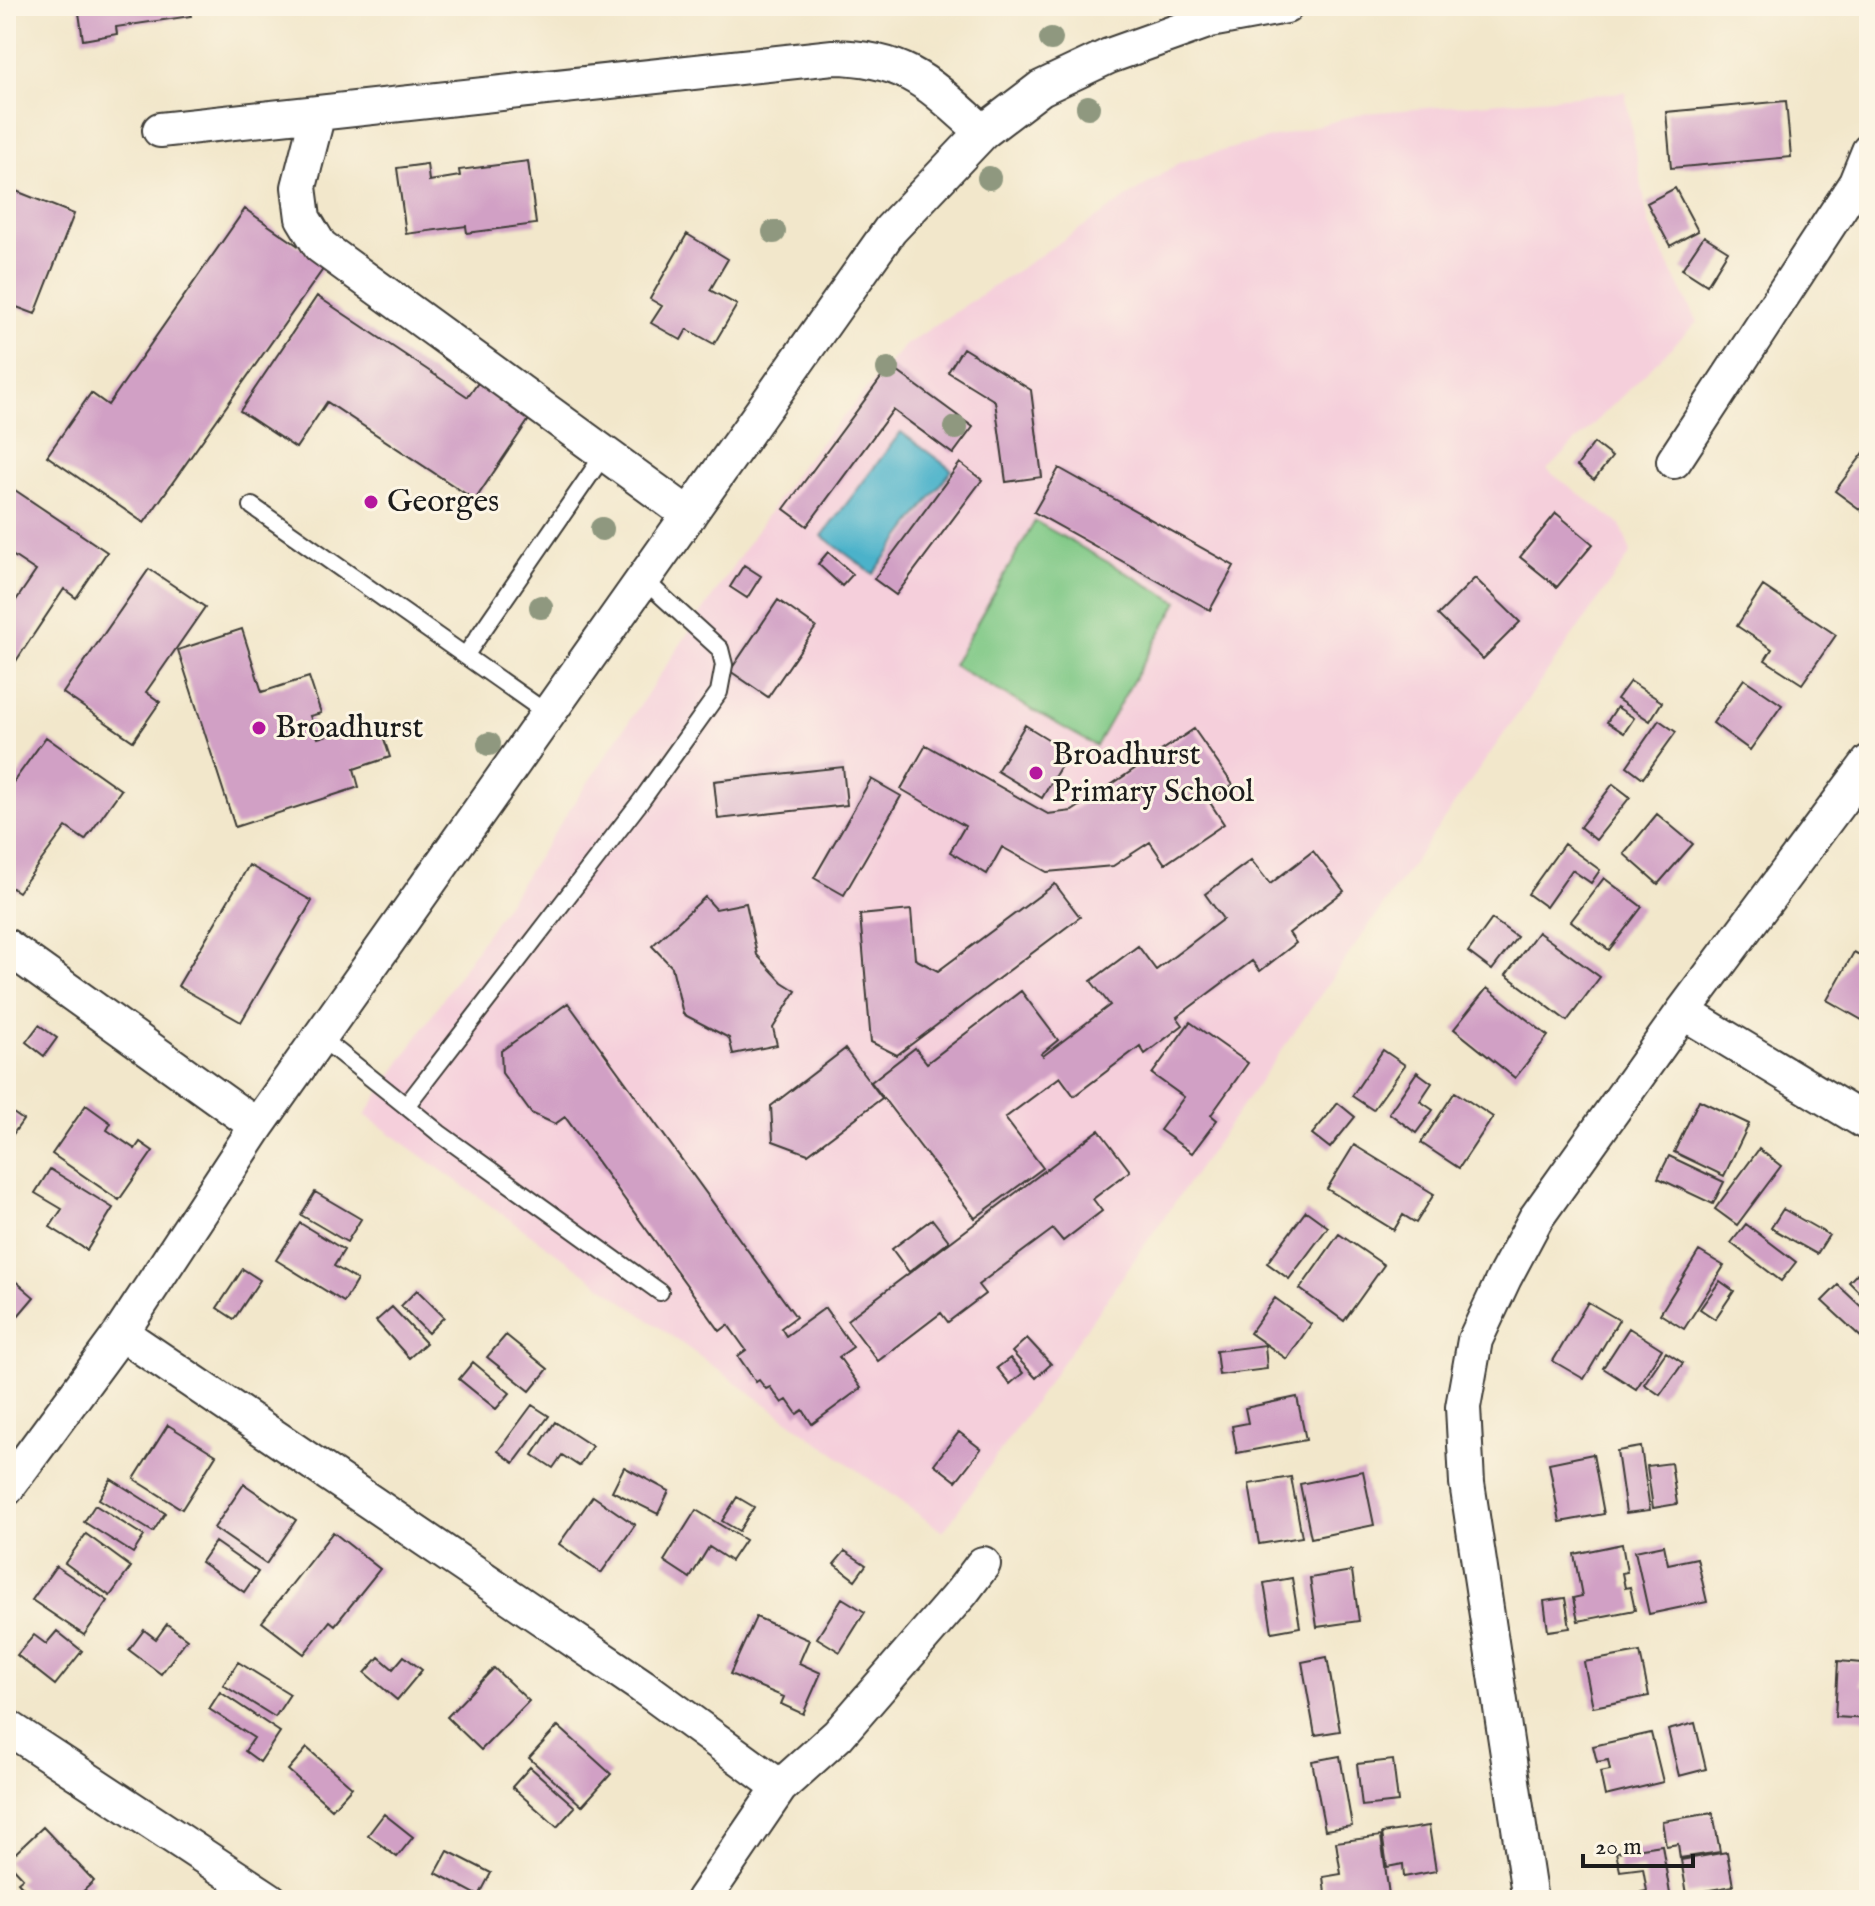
<svg xmlns="http://www.w3.org/2000/svg" width="1875" height="1906" font-family="'IM FELL English',serif">
<style>
.built{fill:#f5cfdb}
.green{fill:#7dc784;stroke:#4c7250;stroke-width:2}
.water{fill:#4bb2ca;stroke:#346773;stroke-width:2}
.building{fill:#d1a0c5}
.lines{fill:none;stroke-linecap:round;stroke-linejoin:round}
.lane-casing{stroke:#3c3a36;stroke-width:20}
.street-casing{stroke:#3c3a36;stroke-width:38}
.lane{stroke:#fff;stroke-width:16}
.street{stroke:#fff;stroke-width:34}
.tree{fill:#8f987f}
.poi-dot{fill:#b5179e;stroke:#fcf5e5;stroke-width:3}
.labels{text-anchor:middle;dominant-baseline:central;stroke-width:6;stroke-linejoin:round;paint-order:stroke}
.poi-label{font-size:32px;fill:#1c1c1c;stroke:#fcf5e5;text-anchor:start}
</style>
<rect width="100%" height="100%" fill="#fcf5e5"/>
<filter id="ink" filterUnits="userSpaceOnUse"><feTurbulence type="fractalNoise" baseFrequency=".0125" numOctaves="2"/><feDisplacementMap in="SourceGraphic" scale="16" xChannelSelector="R" yChannelSelector="G"/><feConvolveMatrix kernelMatrix="1 2 1 2 8 2 1 2 1" color-interpolation-filters="sRGB"/></filter>
<filter id="wash" filterUnits="userSpaceOnUse"><feTurbulence type="fractalNoise" baseFrequency=".006" numOctaves="4" result="noise"/><feDisplacementMap in="SourceGraphic" scale="32" xChannelSelector="R" yChannelSelector="G"/><feGaussianBlur stdDeviation="1.8" result="paint"/><feColorMatrix in="noise" values="0 0 0 0 0 0 0 0 0 0 0 0 0 0 0 0 0 1.4 0 .05"/><feComposite in="paint" operator="in"/></filter>
<g filter="url(#wash)">
<rect width="100%" height="100%" fill="#f2e7cb"/>
<path class="built" d="M1625,92l24,133 48,97 -150,148 74,55 10,28 -688,979 -578,-417 433,-646 106,-123 276,-184 185,-49z"/>
<path class="green" d="M1035,521l143,81 -82,144 -143,-81z"/>
<path class="water" d="M901,432l51,38 -79,104 -51,-38z"/>
<g id="blocks">
<path class="building" d="M78,6h112l1,10 -75,11 1,7 -34,6z
M1786,101l5,56 -120,11 -5,-56z
M528,161l8,63 -69,9 -1,-7 -60,8 -9,-66 30,-4 2,17 31,-5 -1,-6z
M6,187l68,27 -39,100 -29,-11z
M1675,188l23,43 -28,15 -23,-43z
M245,209l81,56 -182,258 -97,-67 44,-63 17,12z
M687,234l41,25 -18,31 27,15 -23,39 -27,-15 -6,11 -30,-17 11,-17 -12,-7z
M1704,236l24,15 -21,34 -25,-16z
M317,296l151,101 12,-17 52,35 -57,85 -148,-98 -31,46 -56,-37z
M963,348l68,42 11,87 -36,5 -11,-81 -47,-29z
M890,366l83,61 -20,27 -60,-44 -86,116 -23,-17z
M1594,443l18,14 -18,23 -17,-14z
M1869,446v70l-34,-25z
M960,463l22,17 -86,115 -22,-16z
M1059,468l175,98 -24,44 -176,-98z
M6,484l101,68 -31,46 -12,-9 -58,87v-61l30,-44 -30,-20z
M1556,513l37,31 -36,43 -37,-30z
M828,552l25,22 -11,12 -24,-22z
M744,565l17,11 -14,22 -17,-11z
M149,569l56,38 -59,85 14,10 -27,39 -70,-48z
M1475,578l45,44 -37,37 -45,-44z
M1763,586l73,49 -34,49 -37,-24 7,-11 -35,-23z
M778,600l38,27 -48,70 -38,-26z
M242,629l20,63 47,-15 12,36 -11,3 8,22 23,-7 2,5 36,-12 11,33 -36,12 5,18 -124,40 -57,-177z
M1744,679l38,26 -32,45 -37,-27z
M1630,681l32,21 -12,19 -33,-22z
M1617,707l17,11 -10,15 -17,-11z
M1659,720l17,12 -33,46 -16,-12z
M1025,725l44,27 -27,46 -45,-27z
M1194,729l39,56 -24,16 15,23 -59,40 -15,-22 -37,24 -66,6 -45,-25 -15,27 -37,-22 15,-26 -64,-37 25,-44 122,69 24,-3z
M46,737l75,53 -36,50 -19,-13 -48,65 -12,-8v-92z
M843,767l4,38 -129,14 -4,-38z
M871,779l30,17 -57,99 -30,-17z
M1613,784l17,13 -34,43 -16,-13z
M1657,814l36,30 -35,40 -34,-30z
M1564,844l36,26 -9,13 -19,-13 -26,37 -18,-13z
M1313,851l31,40 -55,42 7,10 -36,28 -8,-10 -75,56 6,8 -38,29 -5,-8 -66,50 -14,-19 -55,41 38,50 -68,50 -104,-136 44,-34 12,15 94,-72 37,49 -17,14 2,2 67,-51 -19,-24 47,-35 18,24 67,-51 -18,-25 46,-34 19,24z
M249,865l63,36 -71,121 -63,-36z
M1604,878l38,29 -33,43 -38,-29z
M1055,884l25,33 -183,138 -26,-13 -11,-127 51,-5 4,49 23,12z
M705,897l11,12 30,-6 11,52 25,27 14,9 -23,37 4,17 -44,9 -4,-16 -46,-24 -11,-47 -20,-21z
M1492,919l25,18 -25,33 -24,-18z
M1538,932l62,45 -33,44 -61,-46z
M1854,952l15,8v64l-42,-24z
M1487,988l61,48 -33,42 -61,-49z
M568,1003l228,314 -15,11 5,8 39,-28 28,39 -14,10 22,31 -49,36 -9,-14 -6,4 -10,-14 -5,3 -12,-16 -4,2 -7,-9 -3,2 -18,-26 8,-6 -18,-25 -8,6 -155,-214 -10,7 -24,-11 -29,-40 -1,-22z
M1190,1022l58,41 -37,52 6,5 -25,33 -32,-23 24,-33 -32,-23z
M39,1025l18,13 -13,18 -18,-14z
M845,1049l37,49 -74,56 -35,-13 -2,-35z
M1383,1050l22,15 -32,45 -21,-14z
M1417,1072l15,11 -12,18 13,9 -17,23 -27,-20z
M1455,1092l38,25 -34,51 -38,-25z
M1699,1100l50,24 -25,52 -50,-24z
M1338,1103l17,14 -25,31 -18,-14z
M86,1105l25,18 -4,7 28,19 5,-7 13,9 -34,49 -67,-46z
M6,1108l17,12 -17,24z
M1099,1130l31,41 -37,28 9,12 -39,30 -10,-12 -75,56 7,9 -37,28 -7,-9 -63,48 -31,-41z
M1354,1145l80,49 -18,29 -13,-8 -9,15 -67,-41z
M1759,1149l22,17 -44,59 -22,-16z
M1669,1156l55,26 -11,22 -55,-26z
M50,1169l63,39 -26,42 -37,-23 12,-18 -27,-16z
M315,1192l46,27 -14,23 -46,-27z
M1783,1209l46,26 -12,19 -46,-26z
M1306,1211l22,16 -39,52 -22,-16z
M932,1219l17,22 -40,31 -17,-23z
M300,1223l44,27 -10,16 23,14 -13,22 -68,-42z
M1746,1224l50,38 -15,19 -50,-38z
M1339,1234l45,31 -40,56 -44,-32z
M1699,1251l25,15 -40,63 -24,-15z
M1869,1261v41l-20,-20z
M243,1269l17,11 -26,39 -17,-11z
M6,1273l28,24 -28,33z
M1720,1281l14,10 -19,28 -15,-10z
M1838,1285l31,29v19l-6,6 -41,-38z
M417,1290l27,27 -16,16 -27,-27z
M1275,1298l36,26 -24,35 -37,-26z
M1588,1302l31,18 -35,59 -31,-18z
M392,1307l34,36 -17,15 -33,-37z
M1629,1328l33,21 -26,40 -33,-21z
M506,1335l42,34 -18,22 -43,-34z
M1027,1338l24,26 -15,14 -24,-26z
M1265,1345l2,24 -48,6 -3,-24z
M1666,1352l17,11 -23,32 -16,-11z
M1010,1358l13,15 -13,11 -13,-16z
M473,1362l37,31 -14,16 -37,-30z
M1297,1397l9,43 -69,13 -5,-27 16,-3 -3,-15z
M532,1405l17,11 -35,47 -16,-12z
M555,1422l37,24 -13,20 -17,-11 -9,13 -20,-13z
M168,1425l48,30 -34,54 -48,-30z
M959,1432l22,17 -25,32 -22,-17z
M1641,1447l9,63 -24,3 -9,-62z
M1593,1454l11,60 -44,8 -11,-59z
M1671,1463l6,41 -24,4 -6,-42z
M624,1467l45,24 -11,23 -46,-23z
M1363,1471l11,54 -63,13 -11,-54z
M1291,1477l11,60 -43,7 -10,-60z
M111,1479l54,34 -12,19 -54,-33z
M244,1484l52,36 -30,44 -52,-36z
M593,1496l42,29 -34,48 -42,-29z
M737,1497l17,10 -15,24 -17,-10z
M95,1505l49,31 -11,17 -49,-31z
M696,1510l49,30 -14,21 -22,-14 -19,31 -26,-17z
M333,1532l47,37 -45,56 -5,-4 -26,33 -42,-32z
M86,1534l45,33 -21,29 -45,-33z
M215,1542l43,30 -14,20 -43,-30z
M1622,1544l5,28 -5,1 3,15 5,-1 5,23 -57,11 -5,-23 9,-2 -8,-42z
M1664,1545l4,19 29,-6 10,44 -58,12 -14,-63z
M845,1551l21,14 -11,15 -21,-16z
M56,1566l52,35 -24,34 -52,-35z
M1352,1571l7,50 -42,6 -7,-49z
M1292,1578l8,49 -28,5 -8,-49z
M842,1598l23,14 -25,40 -23,-14z
M1565,1598l5,30 -22,3 -4,-30z
M756,1617l53,23 -10,23 22,10 -18,41 -22,-10 3,-7 -54,-23z
M167,1624l20,15 -26,35 -32,-24 15,-20 12,9z
M57,1631l25,20 -27,34 -38,-30 17,-20 12,9z
M1640,1652l9,44 -56,11 -9,-45z
M404,1656l18,14 -25,30 -32,-27 14,-16 14,12z
M1327,1657l13,74 -25,4 -13,-73z
M1838,1661l24,2 -2,23h9v33l-34,-2z
M238,1662l52,32 -15,23 -52,-32z
M494,1668l35,33 -48,49 -34,-33z
M220,1692l60,40 -20,30 -15,-11 9,-13 -45,-29z
M1695,1723l11,46 -27,7 -11,-46z
M558,1726l53,48 -29,32 -53,-48z
M1651,1733l12,49 -58,14 -5,-24 10,-2 -2,-10 -11,2 -4,-16z
M307,1748l45,39 -20,22 -44,-39z
M1340,1756l12,70 -27,4 -13,-69z
M1393,1760l5,42 -36,4 -5,-42z
M530,1767l45,40 -18,20 -45,-40z
M1713,1813l7,39 -40,6 -2,-14 -12,2 -4,-25z
M384,1814l29,23 -16,20 -29,-22z
M1429,1826l7,45 -32,6 -1,-13 -16,3 -5,-34z
M43,1827l51,54 -20,19h-40l-16,-18 5,-4 -16,-17z
M1381,1836l8,59 -38,5h-25l-3,-23 18,-3 -5,-32z
M1662,1845l9,55h-28l-2,-8 6,-1 -4,-23 -23,3 -4,-19z
M448,1851l43,22 -12,23 -43,-23z
M1727,1852l6,34 -46,8 -6,-34z"/>
</g>
</g>
<g filter="url(#ink)">
<use href="#blocks" fill-opacity="0" stroke="#3c3a36" stroke-width="2"/>
<g class="lines">
<g class="lane-casing">
<path id="lane" d="M252,506l296,208
M643,579l77,70 4,16 -5,27 -78,109 -235,305 33,27 221,159
M465,656l140,-203
M320,1037l86,69"/>
</g>
<g class="street-casing">
<path id="street" d="M318,113l-19,74 4,31 17,28 369,269
M160,130l673,-73c75,1 97,28 150,75
M1674,461l182,-278 13,-32
M6,946l251,180
M1683,1012l186,112
M121,1333l521,353 138,101 58,-52 124,-143 21,-28
M6,1489l115,-156 136,-207 633,-896 93,-98 58,-44 68,-32 101,-36 76,-14
M6,1726l264,174
M703,1900l77,-113
M1530,1900l-63,-417 -4,-76 12,-67 29,-62 32,-60 147,-206 186,-250"/>
</g>
<use href="#lane" class="lane"/>
<use href="#street" class="street"/>
</g>
<g class="tree">
<circle cx="1051" cy="39" r="12"/>
<circle cx="1088" cy="107" r="12"/>
<circle cx="989" cy="178" r="12"/>
<circle cx="774" cy="232" r="12"/>
<circle cx="888" cy="369" r="12"/>
<circle cx="956" cy="428" r="12"/>
<circle cx="602" cy="529" r="12"/>
<circle cx="541" cy="607" r="12"/>
<circle cx="489" cy="744" r="12"/>
</g>
</g>
<g class="poi-dot">
<circle cx="371" cy="502" r="8"/>
<circle cx="259" cy="728" r="8"/>
<circle cx="1036" cy="773" r="8"/>
</g>
<g class="labels">
<g class="poi-label">
<text x="387" y="502">Georges</text>
<text x="275" y="728">Broadhurst</text>
<text x="1052" y="755">Broadhurst<tspan x="1052" dy="37">Primary School</tspan></text>
</g>
</g>
<rect width="1875" height="1906" fill="none" stroke="#fcf5e5" stroke-width="32"/>
<path d="M1583 1854v12h110v-12" fill="none" stroke="#1c1c1c" stroke-width="4"/>
<text x="1595" y="1854" font-size="24" fill="#1c1c1c" stroke="#fcf5e5" stroke-width="6" paint-order="stroke">20 m</text>
</svg>
